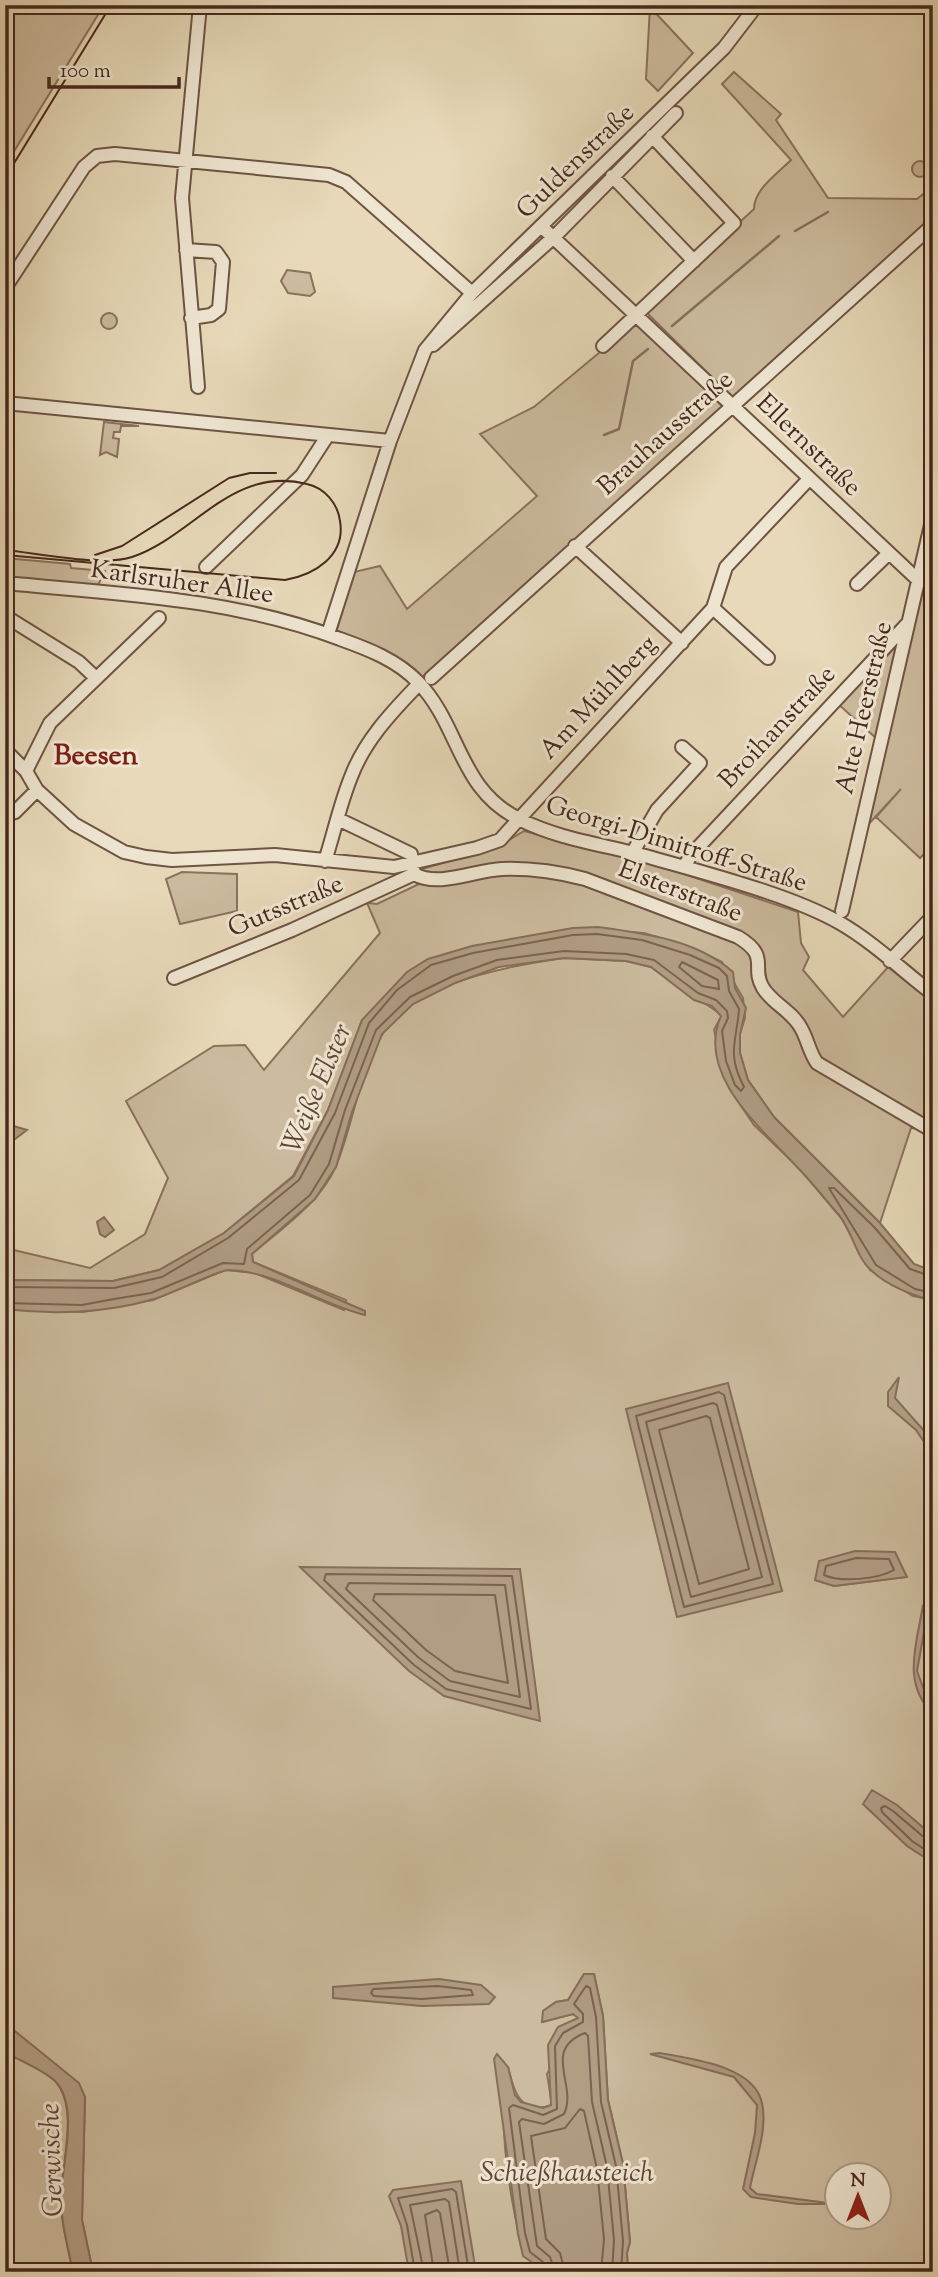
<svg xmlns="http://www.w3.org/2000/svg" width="938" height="2277" font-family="'Sorts Mill Goudy',serif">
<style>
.green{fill:#ccbb9e;stroke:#8a725d;stroke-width:2;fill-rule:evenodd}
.water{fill:#b19d84;stroke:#876e5a;stroke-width:2}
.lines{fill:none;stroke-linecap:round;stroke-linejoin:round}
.shore{stroke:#7c6250;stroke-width:2}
.stream{stroke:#876e5a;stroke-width:2.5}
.minor-casing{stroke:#6f5443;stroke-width:16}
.minor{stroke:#efe6d2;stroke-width:12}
.tram{stroke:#47281c;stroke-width:2}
.labels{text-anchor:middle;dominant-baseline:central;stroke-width:6;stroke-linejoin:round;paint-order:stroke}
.street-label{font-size:26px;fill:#47281c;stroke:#efe6d2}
.neighbourhood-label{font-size:28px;font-weight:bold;fill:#7a1f14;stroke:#efe6d2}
.water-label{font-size:28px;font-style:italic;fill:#624536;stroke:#efe6d2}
</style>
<rect width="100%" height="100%" fill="#e7d9b9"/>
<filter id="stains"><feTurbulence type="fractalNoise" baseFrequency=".00286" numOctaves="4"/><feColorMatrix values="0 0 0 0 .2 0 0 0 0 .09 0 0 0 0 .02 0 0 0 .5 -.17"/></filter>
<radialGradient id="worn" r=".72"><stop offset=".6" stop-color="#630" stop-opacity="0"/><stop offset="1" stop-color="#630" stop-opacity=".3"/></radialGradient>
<path class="green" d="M5,5h99l-99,161z
M650,7l43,46 -35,38 -12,-12z
M734,72l47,42 -5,6 52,78 89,1 16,-13v31l-200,181 -89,-88 110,-101c0,-20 24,-36 37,-49l-69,-76z
M912 169a8 8 0 1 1 16 0a8 8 0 1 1-16 0Z
M287,270l23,3 5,19 -5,4 -22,-3 -7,-12z
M101 321a8 8 0 1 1 16 0a8 8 0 1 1-16 0Z
M636,322l87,85 -301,270 -21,-17 -65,-27 18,-61 26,-6 27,43 130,-113 -57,-62 54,-27z
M104,422l35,4h-18l-1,6h-6l-1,6 6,1 -2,18 -11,-5 -6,3z
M933,539v306l-13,13 -44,-41 25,-28 -35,38z
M5,558l65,6 1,4 34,3 -7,14 -93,-6z
M897,642l-21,96 -39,-35z
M524,831l127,32 147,49 3,31 8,14 -6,13 40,47 45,-50 45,36v126l-22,-1 -31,95 -106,-106 -26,-37 -8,-27v-19l5,-16 -2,-20 -21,-36 -29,-14 -49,-15 -71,-5 -211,92 -34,90 -35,66 -69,57 -65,37 -46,11 -108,-1v-32l85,20 55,-34 23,-56 -42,-77 88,-55 31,-1 19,25 116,-137 -13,-30 10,1 42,-20 3,-15 75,-22z
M182,872l55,2v37l-57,13 -14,-45z
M564,958l62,3 25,6 71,48 -8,15 15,58 25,37 44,42 44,52 28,51 43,26 20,4v972h-305l-1,-19 3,-11 -7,-78 -15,-64 -5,-84 -9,-42h-10l-16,26 -12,2 -13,9v11l30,-8 6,4 -32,56 5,31c-32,11 -38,-14 -44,-38 -12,58 2,132 16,189l14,10 2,6h-447l-11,-52 3,-123 -80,-74v-714l78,3 70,-12 72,-30 30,3 89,37 2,-10 -93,-38 -1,-8c29,-25 68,-51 84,-88 17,-40 23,-94 46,-131 32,-53 126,-69 182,-77zM627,1409l155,181 -1,1 -104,25zM906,1577l-72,9 -19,-6zM836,2176h42v42h-42z
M5,2052c15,9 40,18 51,30 23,27 5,84 5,116 0,25 7,49 12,74h-68z"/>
<path class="water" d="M598,927c46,6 99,13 135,45l2,16 11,20 -6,26v19l8,27 26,37 106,106 34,41 19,7v29c-20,-4 -47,-15 -62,-30 -15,-13 -19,-39 -32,-55 -14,-16 -27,-33 -42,-48 -35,-38 -102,-93 -76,-151l-9,-10 -18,-6 -43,-33 -25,-6 -62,-3 -65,9 -44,16 -42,21 -31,30 -30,78 -16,55 -21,32 -63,55 1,8 112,49v4c-46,-11 -89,-44 -137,-45 -9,0 -59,25 -74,29 -47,14 -101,16 -149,10v-29l108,1 46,-11 65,-37 70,-57 34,-66 34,-90 45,-48 21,-13 44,-13 101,-18z
M5,1113l5,12 17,5 -21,16z
M104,1217l10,13 -9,7 -5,-3 -3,-12z
M899,1377l-4,21 38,43v14l-17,-25 -28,-24v-14z
M728,1383l54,208 -105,26 -51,-208z
M855,1551l40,1 12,25 -73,9 -19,-6 4,-19z
M300,1567l220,2 20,152 -96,-25 -35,-25z
M923,1605l3,16 -9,50 16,43c-32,-31 -16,-71 -10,-109z
M872,1790l25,15 36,31v27l-26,-17 -44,-42z
M584,1974h10l9,42 5,84 15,64 7,78 -3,11 1,19h-88l-3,-6 -14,-10 -5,-22 -24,-175 3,-5 11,13 7,28 6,7 22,6 8,-3 -3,-60 10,-18 20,-9 -5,-4 -31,8 1,-11 13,-9 12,-2z
M439,1979l42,6 14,12 -6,7 -67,2 -89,-8v-11z
M5,2023l74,60 6,14 -3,123 11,52h-20c-5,-25 -12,-49 -12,-74 0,-32 19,-89 -5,-116 -11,-12 -36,-21 -51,-30z
M660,2053c30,6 94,12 102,50 6,26 -7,59 -12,85l7,6 79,10h-38l-47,-7 -8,-8 12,-56 2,-28 -23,-28 -84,-23z
M461,2181l15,91h-67l-8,-46 -12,-30 4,-6z"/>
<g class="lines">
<path class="shore" d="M682,962l36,18 1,9 -17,-3 -23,-19z
M933,1277l-23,-8 -35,-41 -41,-40h-5l47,77 39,24 18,4
M5,1287l109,1 48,-11 66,-39 71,-58 36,-67 34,-90 28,-33 34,-25 42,-12 100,-18 24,-1 45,6 48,15 29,13 8,8 2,15 10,18c-2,32 -13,44 5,78l-3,4 -6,-6 -9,-24 -4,-30 6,-13 -1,-7 -11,-11 -18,-7 -44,-33 -28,-6 -62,-3 -67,9 -44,16 -43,21 -34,33 -31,80 -16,54 -19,31 -63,54 -3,15 -21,-1 -72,30 -37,6 -32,6 -77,-2
M719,1392l5,3 49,189 -89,23 -48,-191z
M713,1403l4,2 45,172 -71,20 -45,-175z
M706,1416l4,2 39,151 -50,15 -40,-154z
M856,1558l33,1 5,11c-16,9 -53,13 -70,5l2,-9z
M326,1574l186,2 19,133 -85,-20 -32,-24 -90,-85z
M349,1583l156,2 15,112 -70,-16 -31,-23 -73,-69z
M375,1594l120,1 13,88 -53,-12 -29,-21 -53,-50z
M933,1841l-7,-2 -33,-28 -8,-5 -4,2 1,4 30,29 21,14
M438,1986l33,4 2,5 -51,4 -48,-3 -3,-3 2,-4z
M415,2272l-8,-47 -9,-27 54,-9 4,3 13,80
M424,2272l-14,-67 35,-6 4,3 11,70
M434,2272l-9,-57 12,-5 3,3 10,59
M546,2272l-3,-10 -13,-10 -5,-19 -16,-125 4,-3 30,10 14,-6 -2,-63 8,-13 20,-11v-8l-9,-10 12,-18 4,2 6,29 5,85 15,64 7,75 -2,31
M555,2272l-5,-15 -13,-11 -18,-124 3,-3 22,5 20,-10c14,-29 -23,-64 21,-81l3,3 4,66 15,65 7,73 -2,32
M565,2272l-5,-19 -14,-14 -15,-103 34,-8 15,-19 4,2 13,58 7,70 -3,33"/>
<path class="stream" d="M795,231l33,-19
M672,326l107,-90
M604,435l15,-6 14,-68 15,-12"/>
<g class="minor-casing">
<path id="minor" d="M612,176l82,85
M542,227l376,353
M186,250l30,2 7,10 -4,47 -8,6 -20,3
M5,288l79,-121 13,-11 18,-2 214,21 17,7 126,111
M433,345l122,-109 121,-123
M603,346l131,-123 -82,-87
M198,387l-16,-189 18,-193
M5,403l385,38
M575,546l107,97
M206,567l96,-92 26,-40
M5,583c113,11 228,15 335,56 28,10 57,21 78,43 43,45 40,108 103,138 40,20 86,25 128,37 56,16 142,38 191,66 33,19 63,48 93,71
M857,584l31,-30
M713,608l55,50
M5,616l74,46 17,16
M328,634l62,-193 35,-91 47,-57 252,-245 33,-43
M431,678l502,-453
M5,750l21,21 11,19 37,34 50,28 22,5 26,3 103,-5 119,12 83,-19 23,-8 8,-9 205,-223 13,-41 83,-88
M26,771l24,-48 109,-105
M5,815l10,-3 22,-22
M338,819l73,35 3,20c25,14 61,-4 88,-5 28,-1 56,3 83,10l153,58c33,20 12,29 25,51 10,16 29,23 38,40 7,12 8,24 16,35l116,68
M633,852l24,-42 43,-47 -18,-16
M325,861c9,-28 15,-57 26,-84 13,-35 39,-63 64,-89
M684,867l7,-12 217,-232
M842,911l91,-395
M890,961l43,-45
M174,978l118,-48 122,-56"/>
</g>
<use href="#minor" class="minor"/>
<path class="tram" d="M5,178l106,-173
M5,550c32,3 98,17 127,7 62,-21 100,-92 175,-73 18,4 31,20 33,37 6,35 -26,54 -55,59l-280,-25
M95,555l27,-9 107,-68 21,-5h26"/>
</g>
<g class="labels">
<g class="street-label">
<text transform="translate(576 162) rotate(-44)">Guldenstraße</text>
<text transform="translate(666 434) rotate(-42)">Brauhausstraße</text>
<text transform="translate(808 446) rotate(44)">Ellernstraße</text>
<text transform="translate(182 583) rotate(8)">Karlsruher Allee</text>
<text transform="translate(599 698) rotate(-47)">Am Mühlberg</text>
<text transform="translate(865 708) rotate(-77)">Alte Heerstraße</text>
<text transform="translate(778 728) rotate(-47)">Broihanstraße</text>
<text transform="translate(676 845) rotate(17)">Georgi-Dimitroff-Straße</text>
<text transform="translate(680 892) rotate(21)">Elsterstraße</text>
<text transform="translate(286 907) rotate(-23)">Gutsstraße</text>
</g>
<g class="neighbourhood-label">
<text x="96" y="757">Beesen</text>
</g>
<g class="water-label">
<text transform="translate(318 1089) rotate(-67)">Weiße Elster</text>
<text transform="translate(53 2160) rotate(-92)">Gerwische</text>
<text x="567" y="2174">Schießhausteich</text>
</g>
</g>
<rect width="938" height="2277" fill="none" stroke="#e7d9b9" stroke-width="28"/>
<rect x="7" y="7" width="924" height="2263" fill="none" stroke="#47281c" stroke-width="3.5"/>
<rect x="14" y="14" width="910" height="2249" fill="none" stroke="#47281c" stroke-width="2"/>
<g transform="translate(858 2196)"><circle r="33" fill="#efe6d2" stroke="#ac9a89" stroke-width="2"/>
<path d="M0-5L12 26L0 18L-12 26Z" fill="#8f2418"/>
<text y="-10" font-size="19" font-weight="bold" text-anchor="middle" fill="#47281c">N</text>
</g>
<path d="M49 77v10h130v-10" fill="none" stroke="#47281c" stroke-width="3.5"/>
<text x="60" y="77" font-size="21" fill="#47281c" stroke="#efe6d2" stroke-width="5" paint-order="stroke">100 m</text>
<rect width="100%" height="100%" filter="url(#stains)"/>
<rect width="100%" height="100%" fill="url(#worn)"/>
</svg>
